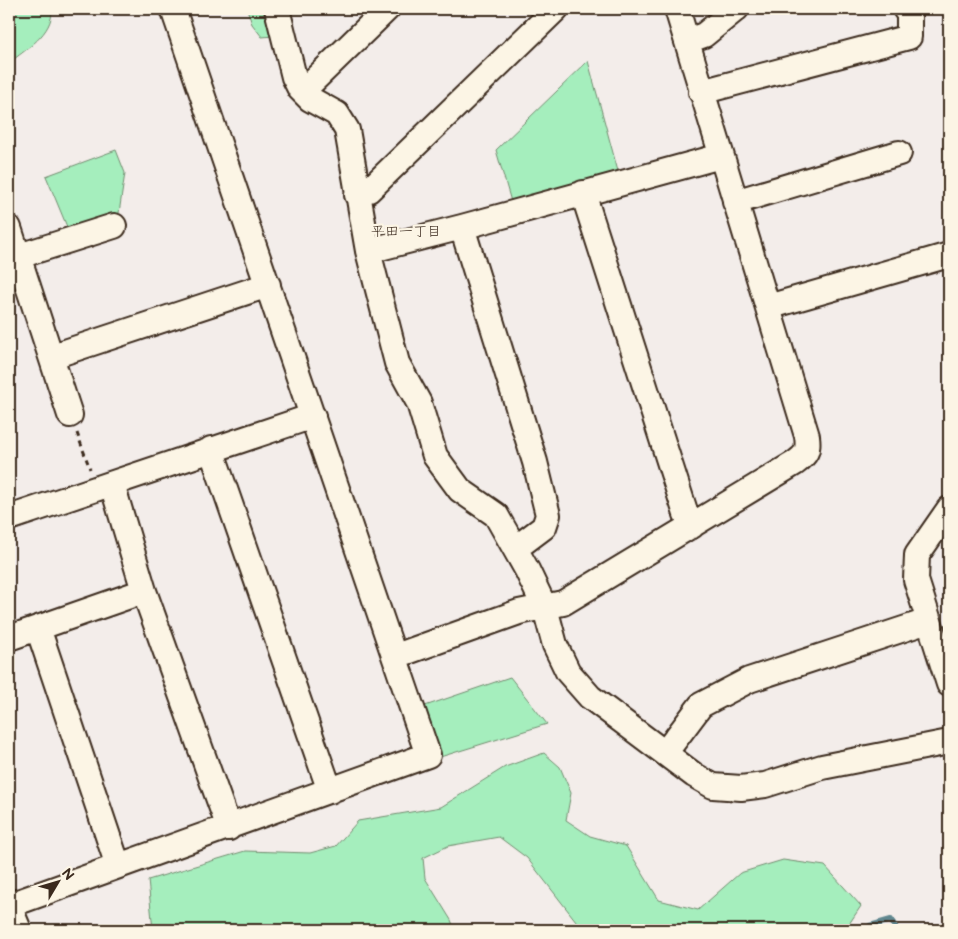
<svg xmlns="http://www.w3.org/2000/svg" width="958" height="939" font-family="'Balsamiq Sans','Klee One',sans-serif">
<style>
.green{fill:#a5eebd;stroke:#708c6e}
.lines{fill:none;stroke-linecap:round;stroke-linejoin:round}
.stream{stroke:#61878f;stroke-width:6}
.minor-casing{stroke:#3b2a1e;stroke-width:28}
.path{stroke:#3b2a1e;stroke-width:3;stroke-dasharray:5 4;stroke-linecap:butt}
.minor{stroke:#fcf5e5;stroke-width:24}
.labels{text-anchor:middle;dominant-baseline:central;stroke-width:4.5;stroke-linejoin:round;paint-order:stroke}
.neighbourhood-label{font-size:14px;fill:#3b2a1e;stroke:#fcf5e5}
</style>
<rect width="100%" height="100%" fill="#f3edea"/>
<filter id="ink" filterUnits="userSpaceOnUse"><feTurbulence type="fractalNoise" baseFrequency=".02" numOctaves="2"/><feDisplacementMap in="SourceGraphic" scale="10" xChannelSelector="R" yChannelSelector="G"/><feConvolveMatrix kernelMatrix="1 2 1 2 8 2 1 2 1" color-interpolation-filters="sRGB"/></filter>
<g filter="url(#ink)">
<path class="green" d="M9,9h43c1,25 -26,40 -43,54z
M247,9h18l4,5 4,22 -11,1 -10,-13z
M588,61l31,114 -107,30 -16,-55z
M116,150l9,23 -6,40 -49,21 -24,-58z
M510,677l37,47 -107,33 -15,-51z
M544,753l16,14 11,26 -5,27 24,16 36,10 33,54 39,10 42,-37 43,-13 42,6 36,40 -16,24h-262l-56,-72 -28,-21 -51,9 -25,12 2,20 26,42 4,10h-302l-5,-50 97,-29 65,2 26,-7 22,-25 83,-14 64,-40z"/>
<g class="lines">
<path class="stream" d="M865,930l5,-4 21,-6 6,10"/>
<g class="minor-casing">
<path id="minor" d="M277,9l17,68 6,12 10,10 27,15 10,16 21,121 29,112 22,40 16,53 25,34 36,25 31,55 18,38 10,37 13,27 22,25 104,78 19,11 28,2 24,-3 57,-18 127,-25
M687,41l17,-6 32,-26
M300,89l11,-6 76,-74
M701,92l208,-55v-23l-4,-5
M583,193l103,321 6,12
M357,195l12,-5 187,-181
M735,202l164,-49
M462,227l73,235 13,53 -4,12 -20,15 -10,4
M9,228l61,187
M368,251l94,-24 259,-71
M19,256l95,-30
M768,307l181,-52
M53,356l215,-71
M211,449l119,342
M112,484l32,107 85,237
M949,509l-32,46 -1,25 33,104
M9,518l304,-102
M38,628l80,238
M9,638l135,-47
M396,656l123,-44 44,-9 232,-140c11,-8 14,-12 12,-27l-130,-427
M665,753l36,-48 48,-25 179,-59
M9,901l1,4 418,-150 -255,-746
M9,906l10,24"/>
</g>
<path class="path" d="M77,433l13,36"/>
<use href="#minor" class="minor"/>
</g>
</g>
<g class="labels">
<g class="neighbourhood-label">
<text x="406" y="231">平田一丁目</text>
</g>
</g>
<rect width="958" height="939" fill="none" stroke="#fcf5e5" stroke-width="30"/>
<rect x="15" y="15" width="928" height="909" fill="none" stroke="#3b2a1e" stroke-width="2" filter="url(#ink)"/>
<g transform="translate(58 882) rotate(52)" stroke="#fcf5e5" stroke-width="4" paint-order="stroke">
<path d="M0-4L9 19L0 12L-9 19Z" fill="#3b2a1e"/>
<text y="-8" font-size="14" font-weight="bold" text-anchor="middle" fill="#3b2a1e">N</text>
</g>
</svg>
